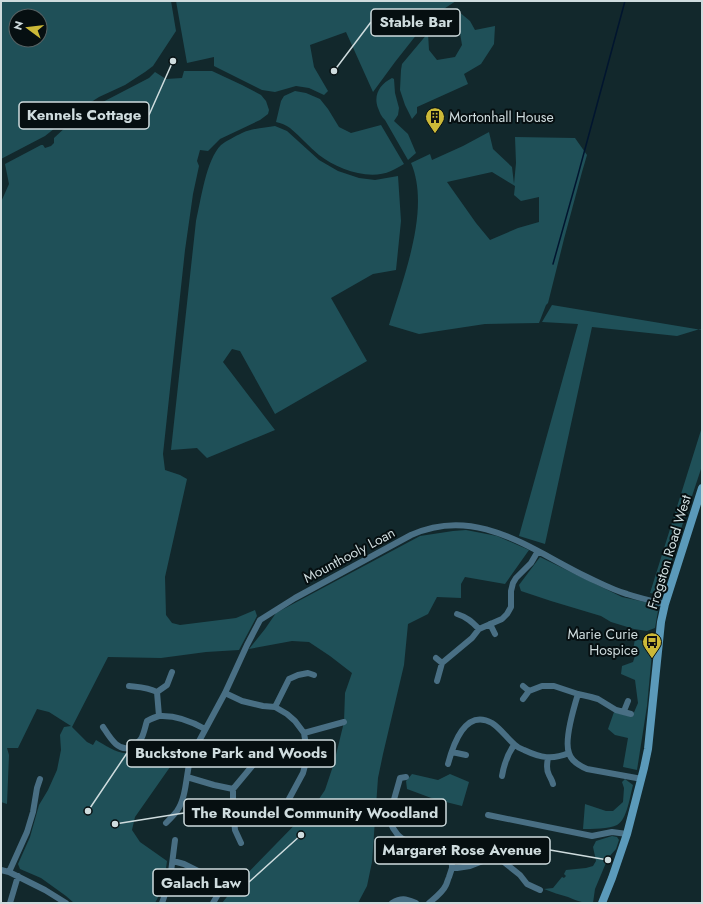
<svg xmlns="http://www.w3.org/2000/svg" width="703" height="904" font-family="Jost,sans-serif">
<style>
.green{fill:#1f5058;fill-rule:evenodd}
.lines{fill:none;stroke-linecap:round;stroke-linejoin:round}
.stream{stroke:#01152f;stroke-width:1.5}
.minor{stroke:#496f84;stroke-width:6}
.secondary{stroke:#5b9aba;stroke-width:8}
.labels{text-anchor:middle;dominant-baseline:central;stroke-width:4;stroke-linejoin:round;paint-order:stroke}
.poi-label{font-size:14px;fill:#cfdcde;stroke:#060f11;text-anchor:start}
.street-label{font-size:14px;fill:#cfdcde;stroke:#060f11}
.leader{fill:none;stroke:#cfdcde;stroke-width:1.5}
.callout-dot{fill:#cfdcde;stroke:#060f11;stroke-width:1.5}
.callout{fill:#060f11;stroke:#cfdcde;stroke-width:1.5}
.callout-label{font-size:15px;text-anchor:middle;font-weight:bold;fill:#cfdcde}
</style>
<rect width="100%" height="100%" fill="#12282c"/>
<path class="green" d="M1,1h170l5,30 -23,35 -8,6 -20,13 -26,12 -25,16 -29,23 -44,23zM16,16h24v24h-24z
M176,1h280l-20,13 -11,10 -30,38 -22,30 -27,-60 -36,13 4,22 14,24 -4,4 -15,-7 -13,-2 -21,6 -13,-2 -48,-24v-9l-27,6z
M458,11l12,10 5,9 20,-4 -1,18 -13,20 -17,10 4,10 -51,23v6l-5,6 -7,-14 -5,-15 1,-20 1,-6 26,-31 1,17 8,10 18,-3 7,-12 -3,-18 -10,-9z
M184,71h28l30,14 19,10 5,6 3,9 -1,4 -8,6 -40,19 -12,12 -8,-1 -3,11 2,5 -6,28 -8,56 -22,204 2,16 15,5 7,4 -22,98 1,38 6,8 8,2 56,-7 19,-8 2,6 -18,34 -33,2 -45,6 -53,-1 -36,70 15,15 6,3 3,-5c11,6 26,18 39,11 2,-2 5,-4 7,-6l28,22 -35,50 -3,13 8,12 27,19c-2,15 -4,29 -12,42h-81l-8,-7 -25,-18 -21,-9 -2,-5 12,-27 9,-32 9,-15 9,-20 4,-20 -1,-15 4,-8 7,-1 -22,-14 -12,-3 -19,39h-11l2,7 -2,49 -6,-2v-600l8,-18 -4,-20 36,-19h2l2,3 6,-2 3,-3v-5l14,-13 29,-20 52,-27 6,-6 11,7 16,-1z
M392,78l2,1 1,14 4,15 -1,7 -4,6 14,13 8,19 -8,7 -23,-40c-4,-4 -5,-7 -7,-12 -5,-13 2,-24 14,-30z
M295,91l11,2 14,6 8,10 11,18 12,6 30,-8 23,39c-4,2 -8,5 -13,7 -22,10 -54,-2 -72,-16 -10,-8 -19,-19 -29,-27 -4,-3 -9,-5 -14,-6l5,-21 3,-5z
M275,126l12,5 32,29 19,11 21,7 16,2 23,-4 3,45 -5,49 -23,4 -42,24 36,63 -92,53 -35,-63 -8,-2 -9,13 42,55 10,13 -68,28 -10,-10 -26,2 25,-229c5,-21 10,-61 25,-76 5,-4 15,-9 21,-12 10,-5 23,-5 33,-7z
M489,132l4,17 19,18 2,17 2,-21 -1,-26 60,1 12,17 -5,17 -18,67 -16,64 -2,2 -7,18 -54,1 -66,10 -30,-9c14,-46 42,-116 22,-162l19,-9 2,6 31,-14zM492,172l23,14 -1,9 7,6 18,-4v25l-21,6 -28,12 -14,-17 -29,-41z
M552,305l150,25 -2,-1 -23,7 -85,-9 -47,217 -26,-8 59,-212 -36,-2z
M702,427v39l-26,78 -14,51 -12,-2z
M466,530l31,6 32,14 -24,34 -40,-7 -4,7v14l-24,-1 -9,17 -20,10 -4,41 -21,89 -5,24 -6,84 -5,24 -9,17h-136l16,-20 79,-81 8,-12 9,-27 10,-41 1,-29 7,-20 -22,-17 -21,-14 -17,-1 -43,8 16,-20 11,-16 144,-77 33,-5z
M540,557l82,40 37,8 -4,23 -8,3 -13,-2 -23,-7 -10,-6 -50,-15 -30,-10 -2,-6z
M635,639l18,4 -6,63 -10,64 -14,-3 5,-29 -13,-3 -7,-6 6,-17 18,5 6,-14 -3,-23 -14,-6 1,-8 11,-4 2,-6 -2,-6z
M412,774l26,6 12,-6 19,8 -7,24 -28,-7 -27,-10 -1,-8z
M625,779l8,6c-3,11 -6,35 -16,40 -7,4 -26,4 -34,4l2,-25 21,7h7l10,-9 1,-14 -2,-6z
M612,836l5,1 2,3 -3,9 -8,9 -13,31 -2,14c-11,0 -15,-2 -25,-6 -8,-2 -16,-5 -24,-8l9,-1 9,-11 2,1 2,-2 -2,-2 2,-4 20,-2 7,-2 3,-5 -3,-14 3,-6z"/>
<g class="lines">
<path class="stream" d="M553,264l25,-89 47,-174"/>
<path class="minor" d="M457,614c10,3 15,8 22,15
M490,624l5,10
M436,658l6,5
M437,681l5,-18 30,-25 7,-9 23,-10 5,-5 4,-7v-16l2,-8 3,-5 15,-15 7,-12
M129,686c10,1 19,1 28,6l2,24
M523,686l6,5
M157,692l10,-7 5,-13
M225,693l17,8 21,5 12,1 12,7 8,7 9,12 3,18 -1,11 -3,11 -14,26 -2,8v5l5,8
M578,694c-4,13 -14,47 -9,59 2,8 11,13 18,16l55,10
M523,699l6,-8 13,-5h12l24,8 13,3 7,2 18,11 15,4
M275,707l14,-28 9,-4 10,-2 6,2
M624,711l4,-10
M103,727c6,9 15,26 28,20 3,-2 8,-5 10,-8 3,-5 4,-12 6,-18 4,-2 8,-4 12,-5 16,-1 32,5 46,13
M304,733l40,-11
M452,752l14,3
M548,758c-1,5 -2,12 1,17 2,4 3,5 4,9
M448,764c5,-19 17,-56 44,-41 9,6 14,14 22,21 3,3 7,5 10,6 17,8 28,10 45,3
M502,776c2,-12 5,-21 12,-31
M187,777l27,8 19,4
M406,777l-6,1c-3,13 -12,35 -8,48 1,3 4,6 5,8 11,13 22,4 35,9 9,4 21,13 20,25 -1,3 -2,6 -3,9 -1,2 -2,6 -3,8 -3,7 -11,13 -17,18
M488,815l104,21 20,-4 15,2
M166,823c4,-4 8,-8 11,-12 10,-14 9,-39 14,-55l34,-63 22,-48 13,-25 35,-22 116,-63c66,-30 120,15 176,42 13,6 26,13 40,17 12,4 25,7 38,10
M241,843l-6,-13 -2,-21v-20l20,-24 8,-9
M173,861l11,3 40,20 -11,19
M452,868h5l13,-2 18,-7 7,-1 5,1 20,16 7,9 13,6
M1,870l8,2 36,18 21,13
M9,872l18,-40 6,-20 4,-24 3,-9
M10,903l8,-27
M162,903l8,-23 5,-40
M392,903c10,-6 14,-4 24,0"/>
<path class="secondary" d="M602,903l10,-25 15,-44 17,-66 4,-19 13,-127 4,-18 37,-116"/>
</g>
<defs>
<g id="building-pin" transform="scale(1)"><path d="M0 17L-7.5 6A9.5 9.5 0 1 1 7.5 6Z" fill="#ccb938" stroke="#060f11"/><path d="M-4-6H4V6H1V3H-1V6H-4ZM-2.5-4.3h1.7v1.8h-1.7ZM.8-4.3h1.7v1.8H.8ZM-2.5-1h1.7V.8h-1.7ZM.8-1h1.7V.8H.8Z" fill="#111"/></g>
<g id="bus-pin" transform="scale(1)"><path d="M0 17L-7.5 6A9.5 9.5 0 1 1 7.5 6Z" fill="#ccb938" stroke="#060f11"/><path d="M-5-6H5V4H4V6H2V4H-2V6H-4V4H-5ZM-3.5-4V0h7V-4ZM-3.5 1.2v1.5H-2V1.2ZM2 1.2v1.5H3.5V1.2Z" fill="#111"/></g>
</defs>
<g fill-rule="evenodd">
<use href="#building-pin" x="435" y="117"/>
<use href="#bus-pin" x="652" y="642"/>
</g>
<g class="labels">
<g class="poi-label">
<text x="449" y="117">Mortonhall House</text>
<text x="638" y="634" text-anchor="end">Marie Curie<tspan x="638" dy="16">Hospice</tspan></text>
</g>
<g class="street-label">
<text transform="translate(669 552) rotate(-73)">Frogston Road West</text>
<text transform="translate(349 555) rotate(-28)">Mounthooly Loan</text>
</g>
</g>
<path class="leader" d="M334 71L371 22M173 61L149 115M88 811L127 753M115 824L184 813M608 860L550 850M301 835L249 882"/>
<g class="callout-dot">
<circle cx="334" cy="71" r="4"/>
<circle cx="173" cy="61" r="4"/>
<circle cx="88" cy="811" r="4"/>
<circle cx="115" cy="824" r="4"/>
<circle cx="608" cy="860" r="4"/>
<circle cx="301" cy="835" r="4"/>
</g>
<g class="callout">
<rect x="371" y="9" width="89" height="27" rx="4"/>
<rect x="19" y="102" width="130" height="27" rx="4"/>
<rect x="127" y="740" width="208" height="27" rx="4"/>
<rect x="184" y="799" width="262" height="27" rx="4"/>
<rect x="375" y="837" width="175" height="27" rx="4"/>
<rect x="153" y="869" width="96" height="27" rx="4"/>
</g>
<g class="callout-label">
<text x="416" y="27">Stable Bar</text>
<text x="84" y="120">Kennels Cottage</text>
<text x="231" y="758">Buckstone Park and Woods</text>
<text x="315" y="818">The Roundel Community Woodland</text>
<text x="462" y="855">Margaret Rose Avenue</text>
<text x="201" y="888">Galach Law</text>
</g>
<rect width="703" height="904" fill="none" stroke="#cfdcde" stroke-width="4"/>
<g transform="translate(28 28) rotate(285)"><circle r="19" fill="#060f11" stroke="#566163"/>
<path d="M0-3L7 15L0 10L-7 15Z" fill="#ccb938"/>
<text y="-6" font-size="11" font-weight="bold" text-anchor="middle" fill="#cfdcde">N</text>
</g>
</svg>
